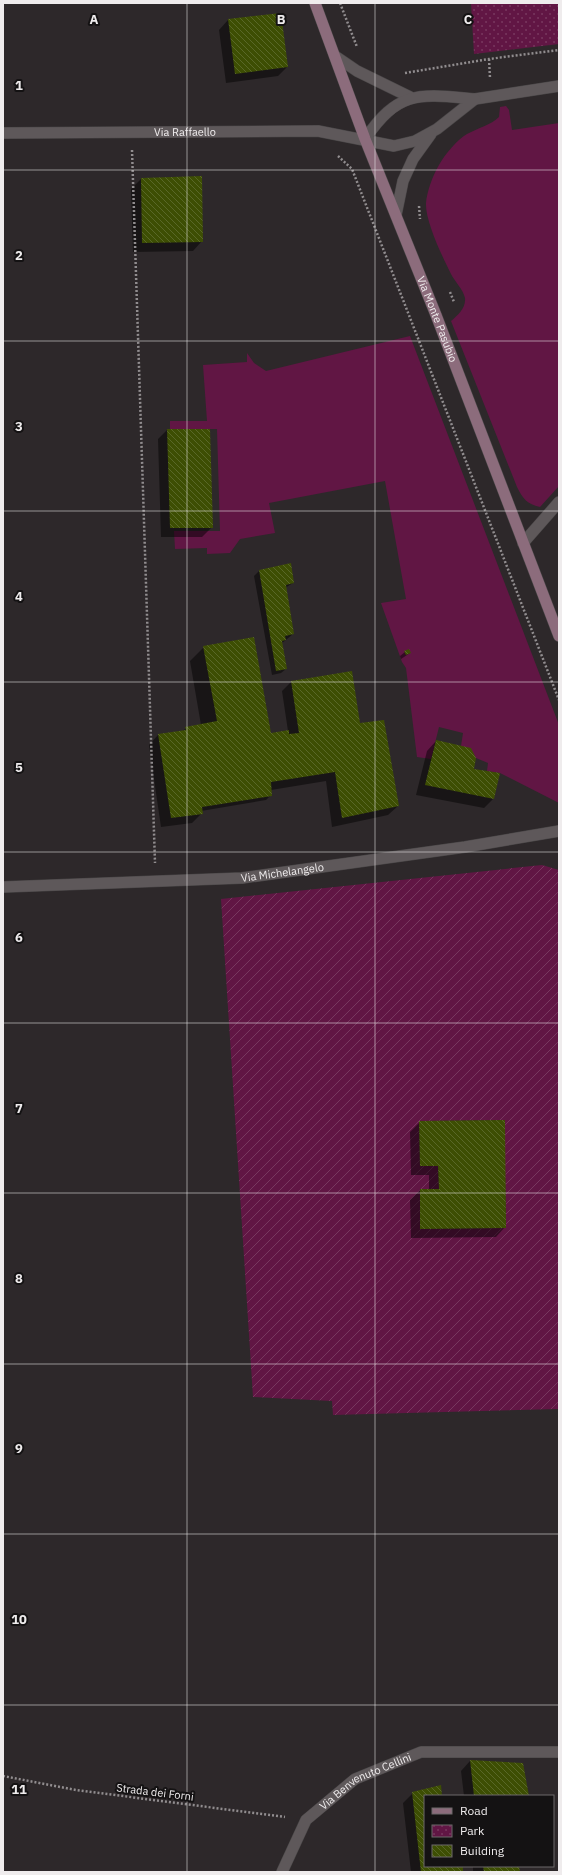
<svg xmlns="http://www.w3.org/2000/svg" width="562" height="1875" font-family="'IBM Plex Sans',sans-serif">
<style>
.grass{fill:#611644}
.park{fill:url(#park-dots)}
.garden{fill:url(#garden-furrows);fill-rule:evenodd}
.shadow{fill:#0007}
.building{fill:url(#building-back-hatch)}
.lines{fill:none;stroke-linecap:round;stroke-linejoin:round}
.minor-casing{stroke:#494647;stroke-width:12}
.secondary-casing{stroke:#494647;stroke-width:12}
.path{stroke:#918d8f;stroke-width:2.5;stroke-dasharray:2 2;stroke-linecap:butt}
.minor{stroke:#5e585a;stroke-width:11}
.secondary{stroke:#8c6c7c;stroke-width:11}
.grid{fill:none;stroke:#efeced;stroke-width:1;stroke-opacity:0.55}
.labels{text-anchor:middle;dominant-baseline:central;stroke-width:4;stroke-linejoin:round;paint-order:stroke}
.street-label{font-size:11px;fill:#efeced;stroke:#141213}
.grid-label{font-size:13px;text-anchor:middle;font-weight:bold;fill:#efeced;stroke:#141213;stroke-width:4;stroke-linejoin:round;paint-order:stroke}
</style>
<defs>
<pattern id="park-dots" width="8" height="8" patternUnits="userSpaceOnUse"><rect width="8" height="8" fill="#611644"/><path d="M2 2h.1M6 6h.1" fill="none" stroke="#78385f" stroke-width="1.8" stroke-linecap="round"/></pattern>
<pattern id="garden-furrows" width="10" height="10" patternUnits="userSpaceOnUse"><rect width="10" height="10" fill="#611644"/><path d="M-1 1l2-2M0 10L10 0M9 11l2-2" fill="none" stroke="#78385f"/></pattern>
<pattern id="building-back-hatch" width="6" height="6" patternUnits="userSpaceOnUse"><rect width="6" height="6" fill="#3d4e03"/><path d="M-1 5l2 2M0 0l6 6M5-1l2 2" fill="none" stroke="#596828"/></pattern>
</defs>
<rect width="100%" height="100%" fill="#2d282a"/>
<path class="grass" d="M506,106l3,4 3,20 47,-7v363l-19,21c-13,-3 -17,-8 -23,-20l-66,-166c7,-6 15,-13 14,-23 -2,-9 -10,-16 -14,-24 -8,-16 -26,-53 -25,-71 1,-12 7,-28 13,-38 6,-11 18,-25 28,-31 11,-6 24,-9 32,-17l1,-10z
M410,336l149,389v78l-59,-30 -13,-2 1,-8 -12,-5 -15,-12 2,-13 -24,-6 -8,32 -14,-2 -11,-89 -4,-6 -21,-59 25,-4 -21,-118 -116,22 6,30 -35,6 -10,14 -23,1v-6l-32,1 -1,-18h46l-3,-102h-47v-8h37l-4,-56 44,-3v-9l7,10 12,8z"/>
<path class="park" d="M471,3h88v41l-85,10z"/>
<path class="garden" d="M542,865l17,5v539l-226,6 -1,-14 -79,-4 -32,-498zM504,1120l2,108 -86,1v-39l19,-1 -1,-23h-18l-1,-45z"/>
<path class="shadow" d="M228,20l59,47 -9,9 -52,7 -7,-53z
M201,177l1,64 -9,10 -60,1 -2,-63 10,-10z
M167,430l45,97 -10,10h-41l-3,-98z
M259,571l34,12 -8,5 8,46 -12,10 5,25 -5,4 -9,2 -18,-99z
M204,647l63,88 21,-4 -6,-40 9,-9 68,43 39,81 -10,9 -56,12 -6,-46 -55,9v5l-5,5 -65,11 1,2 -10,10 -31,4 -12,-82 9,-10 24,-3 4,-4 15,-3 -11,-64z
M405,652l5,1 -9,6 -1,-3z
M436,741l37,29 20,29 -9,9 -68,-13 11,-44z
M420,1122l85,105 -9,10 -85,1 -1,-38 10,-10h9v-15h-18l-1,-43z
M470,1761l58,35h-64l-3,-25z
M413,1793l28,3h-16v70h37v6h-51l-8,-69z
M473,1866h45l1,6h-46z"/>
<path class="building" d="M281,13l7,54 -53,7 -7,-55z
M202,176l1,66 -61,1 -1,-65z
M167,429h43l3,99h-43z
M291,563l3,20 -8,2 8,49 -9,2 1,4 -4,1 5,28 -11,2 -17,-101z
M254,637l17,96 18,-3v4l10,-1 -8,-52 61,-10 8,52 24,-3 15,86 -57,12 -7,-46 -64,10 1,14 -70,11 1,7 -32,4 -13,-84 28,-4 -1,-3 32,-6 -14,-75z
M409,649l2,4 -5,2 -2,-4z
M436,740l35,8 5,10 -2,11 26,4 -6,26 -69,-14z
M505,1120l1,108 -86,1v-40h19l-1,-23h-18l-1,-45z
M470,1760l53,3 6,33h-55z
M441,1785l1,11h-17v70h38v6h-42l-9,-80z
M483,1866h36l1,6h-36z"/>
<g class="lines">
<g class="minor-casing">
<g id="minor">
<path d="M335,56l22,15 53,26"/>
<path d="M475,99l84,-13"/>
<path id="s1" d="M3,133l315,-2 76,15 21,-5 22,-12 38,-30c-55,-5 -76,-10 -110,40"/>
<path d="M396,215l7,-34 10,-22 18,-25"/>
<path d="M523,543l36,-41"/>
<path id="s2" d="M3,887l239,-9 223,-31 94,-16"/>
<path id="s3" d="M282,1872l24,-52 49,-41 66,-27h138"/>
</g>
</g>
<g class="secondary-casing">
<g id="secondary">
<path id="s4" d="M315,3l50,136 71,176 123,321"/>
</g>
</g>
<path class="path" d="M340,3l17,44
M489,59l1,19
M405,73l84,-14 70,-9
M132,150l23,713
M338,156l14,13 207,531
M419,206l1,13
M450,292l4,10
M3,1776l73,14 209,27"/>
<use href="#minor" class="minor"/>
<use href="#secondary" class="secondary"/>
</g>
<path class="grid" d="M187,3v1869M375,3v1869M3,170h556M3,341h556M3,511h556M3,682h556M3,852h556M3,1023h556M3,1193h556M3,1364h556M3,1534h556M3,1705h556"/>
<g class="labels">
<g class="street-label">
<text stroke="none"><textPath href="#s1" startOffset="182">Via Raffaello</textPath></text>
<text stroke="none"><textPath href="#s4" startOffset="339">Via Monte Pasubio</textPath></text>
<text stroke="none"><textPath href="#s2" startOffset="280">Via Michelangelo</textPath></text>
<text stroke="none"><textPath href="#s3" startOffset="129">Via Benvenuto Cellini</textPath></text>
<text transform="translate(155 1792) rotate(7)">Strada dei Forni</text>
</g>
</g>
<g class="grid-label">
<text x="94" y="24">A</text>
<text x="281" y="24">B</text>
<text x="468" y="24">C</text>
<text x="19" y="90">1</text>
<text x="19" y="260">2</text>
<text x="19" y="431">3</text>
<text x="19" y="601">4</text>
<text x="19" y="772">5</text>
<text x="19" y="942">6</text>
<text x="19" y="1113">7</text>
<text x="19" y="1283">8</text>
<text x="19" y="1453">9</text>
<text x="19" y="1624">10</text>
<text x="19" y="1794">11</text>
</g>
<rect width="562" height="1875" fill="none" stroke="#efeced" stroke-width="8"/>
<rect x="424" y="1795" width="130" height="72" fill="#141213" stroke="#6c696a"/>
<rect x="432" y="1808" width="20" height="6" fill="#8c6c7c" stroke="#6c696a"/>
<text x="460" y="1815" font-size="12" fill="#efeced">Road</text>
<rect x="432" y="1825" width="20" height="12" fill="url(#park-dots)" stroke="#6c696a"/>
<text x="460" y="1835" font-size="12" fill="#efeced">Park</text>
<rect x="432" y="1845" width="20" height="12" fill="url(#building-back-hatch)" stroke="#6c696a"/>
<text x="460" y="1855" font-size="12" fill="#efeced">Building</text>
</svg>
